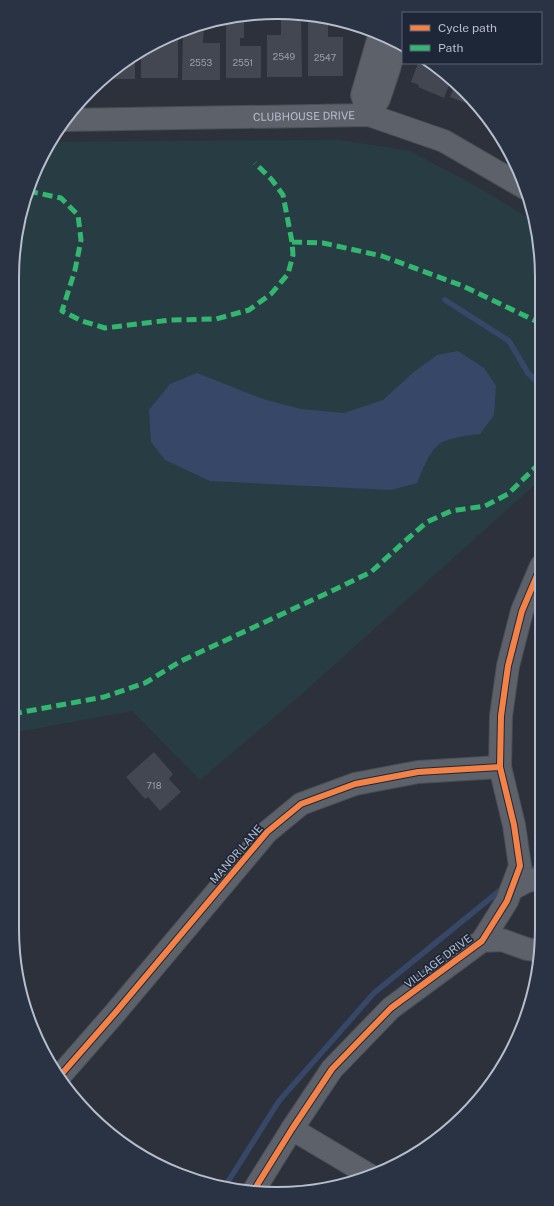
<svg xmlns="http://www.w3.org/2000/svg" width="554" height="1206" font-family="'Public Sans',sans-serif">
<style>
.green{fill:#283d43}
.water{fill:#364768}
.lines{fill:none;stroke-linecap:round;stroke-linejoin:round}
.stream{stroke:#364768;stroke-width:5.5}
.building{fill:#424751}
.minor-casing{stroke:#4a4e56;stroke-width:24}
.minor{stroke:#5c616a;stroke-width:22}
.quiet{stroke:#33b770;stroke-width:5;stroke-dasharray:10 5;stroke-linecap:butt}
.cycleway-casing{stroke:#1e2738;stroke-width:8}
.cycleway{stroke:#f48246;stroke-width:6}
.labels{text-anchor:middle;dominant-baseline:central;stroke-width:3.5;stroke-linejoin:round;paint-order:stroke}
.number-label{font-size:9px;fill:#99a0ae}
.street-label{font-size:11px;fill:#b6bdcd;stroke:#1e2738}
.rim{fill:none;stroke:#b6bdcd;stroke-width:2}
</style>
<rect width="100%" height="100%" fill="#2c313c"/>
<path class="green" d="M340,140l70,11 64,34 60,36 6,21v238l-237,213 -103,87 -68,-69 -120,22v-456l5,-51 15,-50 18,-34z"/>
<path class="water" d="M458,351l26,17 12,18 -2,29 -14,19c-11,1 -34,4 -42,11 -10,9 -16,26 -21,38l-26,7 -181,-9 -45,-21 -14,-18 -2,-32 21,-26 27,-11 66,26 38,10 43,4 39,-13 31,-28 23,-17z"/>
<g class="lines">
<path class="stream" d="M445,300l64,41 19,32 12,12
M529,871l13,-7
M224,1188l55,-87 95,-108 129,-105"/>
</g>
<path class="building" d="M274,12l27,2 1,63h-35v-42h14v-17h-7z
M308,15l20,2v20h15v39h-35z
M232,16h12v22h-4v8h21v32h-35v-61z
M204,24l-1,19h17v37h-38l1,-50z
M164,38h14v40h-37v-27z
M135,54v25h-32l27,-22z
M418,63h14l6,4 13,13 -7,18 -26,-11 1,-2 -8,-3z
M455,84l26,25 -31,-12z
M154,752l19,22 -4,5 12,13 -21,19 -12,-14 -3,2 -19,-22z"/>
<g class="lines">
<g class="minor-casing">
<g id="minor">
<path d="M369,115l-7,-20 18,-62"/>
<path d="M369,115l10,-16 10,-30 7,-27"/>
<path id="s1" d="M65,120l304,-5 75,26 81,47"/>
<path d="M511,890c10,-6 19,-12 31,-11"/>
<path d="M482,941l20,-1 25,9 13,2"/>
<path d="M59,1077l56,-64 152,-181 34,-28 54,-20 63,-12 82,-5"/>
<path d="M292,1129l79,47"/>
<path d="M254,1190l38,-61 40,-60 59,-61 91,-67 25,-40 13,-35 -6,-41 -14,-58 1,-51 7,-50 14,-55 19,-45"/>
</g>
</g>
<use href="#minor" class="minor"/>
<path class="quiet" d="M28,191l33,7 17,17 3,25 -6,30 -13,41 20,10 23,7 65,-8 46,-1 33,-9 22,-16 17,-20 5,-19 -1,-13 -9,-47 -11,-15 -17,-17
M292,242l31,1 59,13 81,30 77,37
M12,714l92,-17 41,-14 36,-22 155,-72 35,-17 33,-30 23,-20 24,-11 34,-5 23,-12 32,-31"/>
<g class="cycleway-casing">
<path id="cycleway" d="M59,1077l56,-64 152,-181 34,-28 54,-20 63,-12 82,-5
M254,1190l38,-61 40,-60 59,-61 91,-67 25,-40 13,-35 -6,-41 -14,-58 1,-51 7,-50 14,-55 19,-45"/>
</g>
<use href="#cycleway" class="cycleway"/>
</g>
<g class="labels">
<g class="number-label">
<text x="284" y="56">2549</text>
<text x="325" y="57">2547</text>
<text x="201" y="62">2553</text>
<text x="243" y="62">2551</text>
<text x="154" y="785">718</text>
</g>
<g class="street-label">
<text stroke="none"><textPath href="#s1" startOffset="239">CLUBHOUSE DRIVE</textPath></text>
<text transform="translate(236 854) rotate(-49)">MANOR LANE</text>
<text transform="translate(438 961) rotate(-37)">VILLAGE DRIVE</text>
</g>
</g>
<path d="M0 0H554V1206H0ZM277 19H277A258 258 0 0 1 535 277V929A258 258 0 0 1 277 1187H277A258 258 0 0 1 19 929V277A258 258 0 0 1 277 19Z" fill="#2a3344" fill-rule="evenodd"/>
<path class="rim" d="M277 19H277A258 258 0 0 1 535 277V929A258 258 0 0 1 277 1187H277A258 258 0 0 1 19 929V277A258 258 0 0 1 277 19Z"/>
<rect x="402" y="12" width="140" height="52" fill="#1e2738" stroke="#5b6374"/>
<rect x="410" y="25" width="20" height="6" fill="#f48246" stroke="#5b6374"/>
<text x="438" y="32" font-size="12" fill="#b6bdcd">Cycle path</text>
<rect x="410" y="45" width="20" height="6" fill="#33b770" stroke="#5b6374"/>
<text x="438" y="52" font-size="12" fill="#b6bdcd">Path</text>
</svg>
